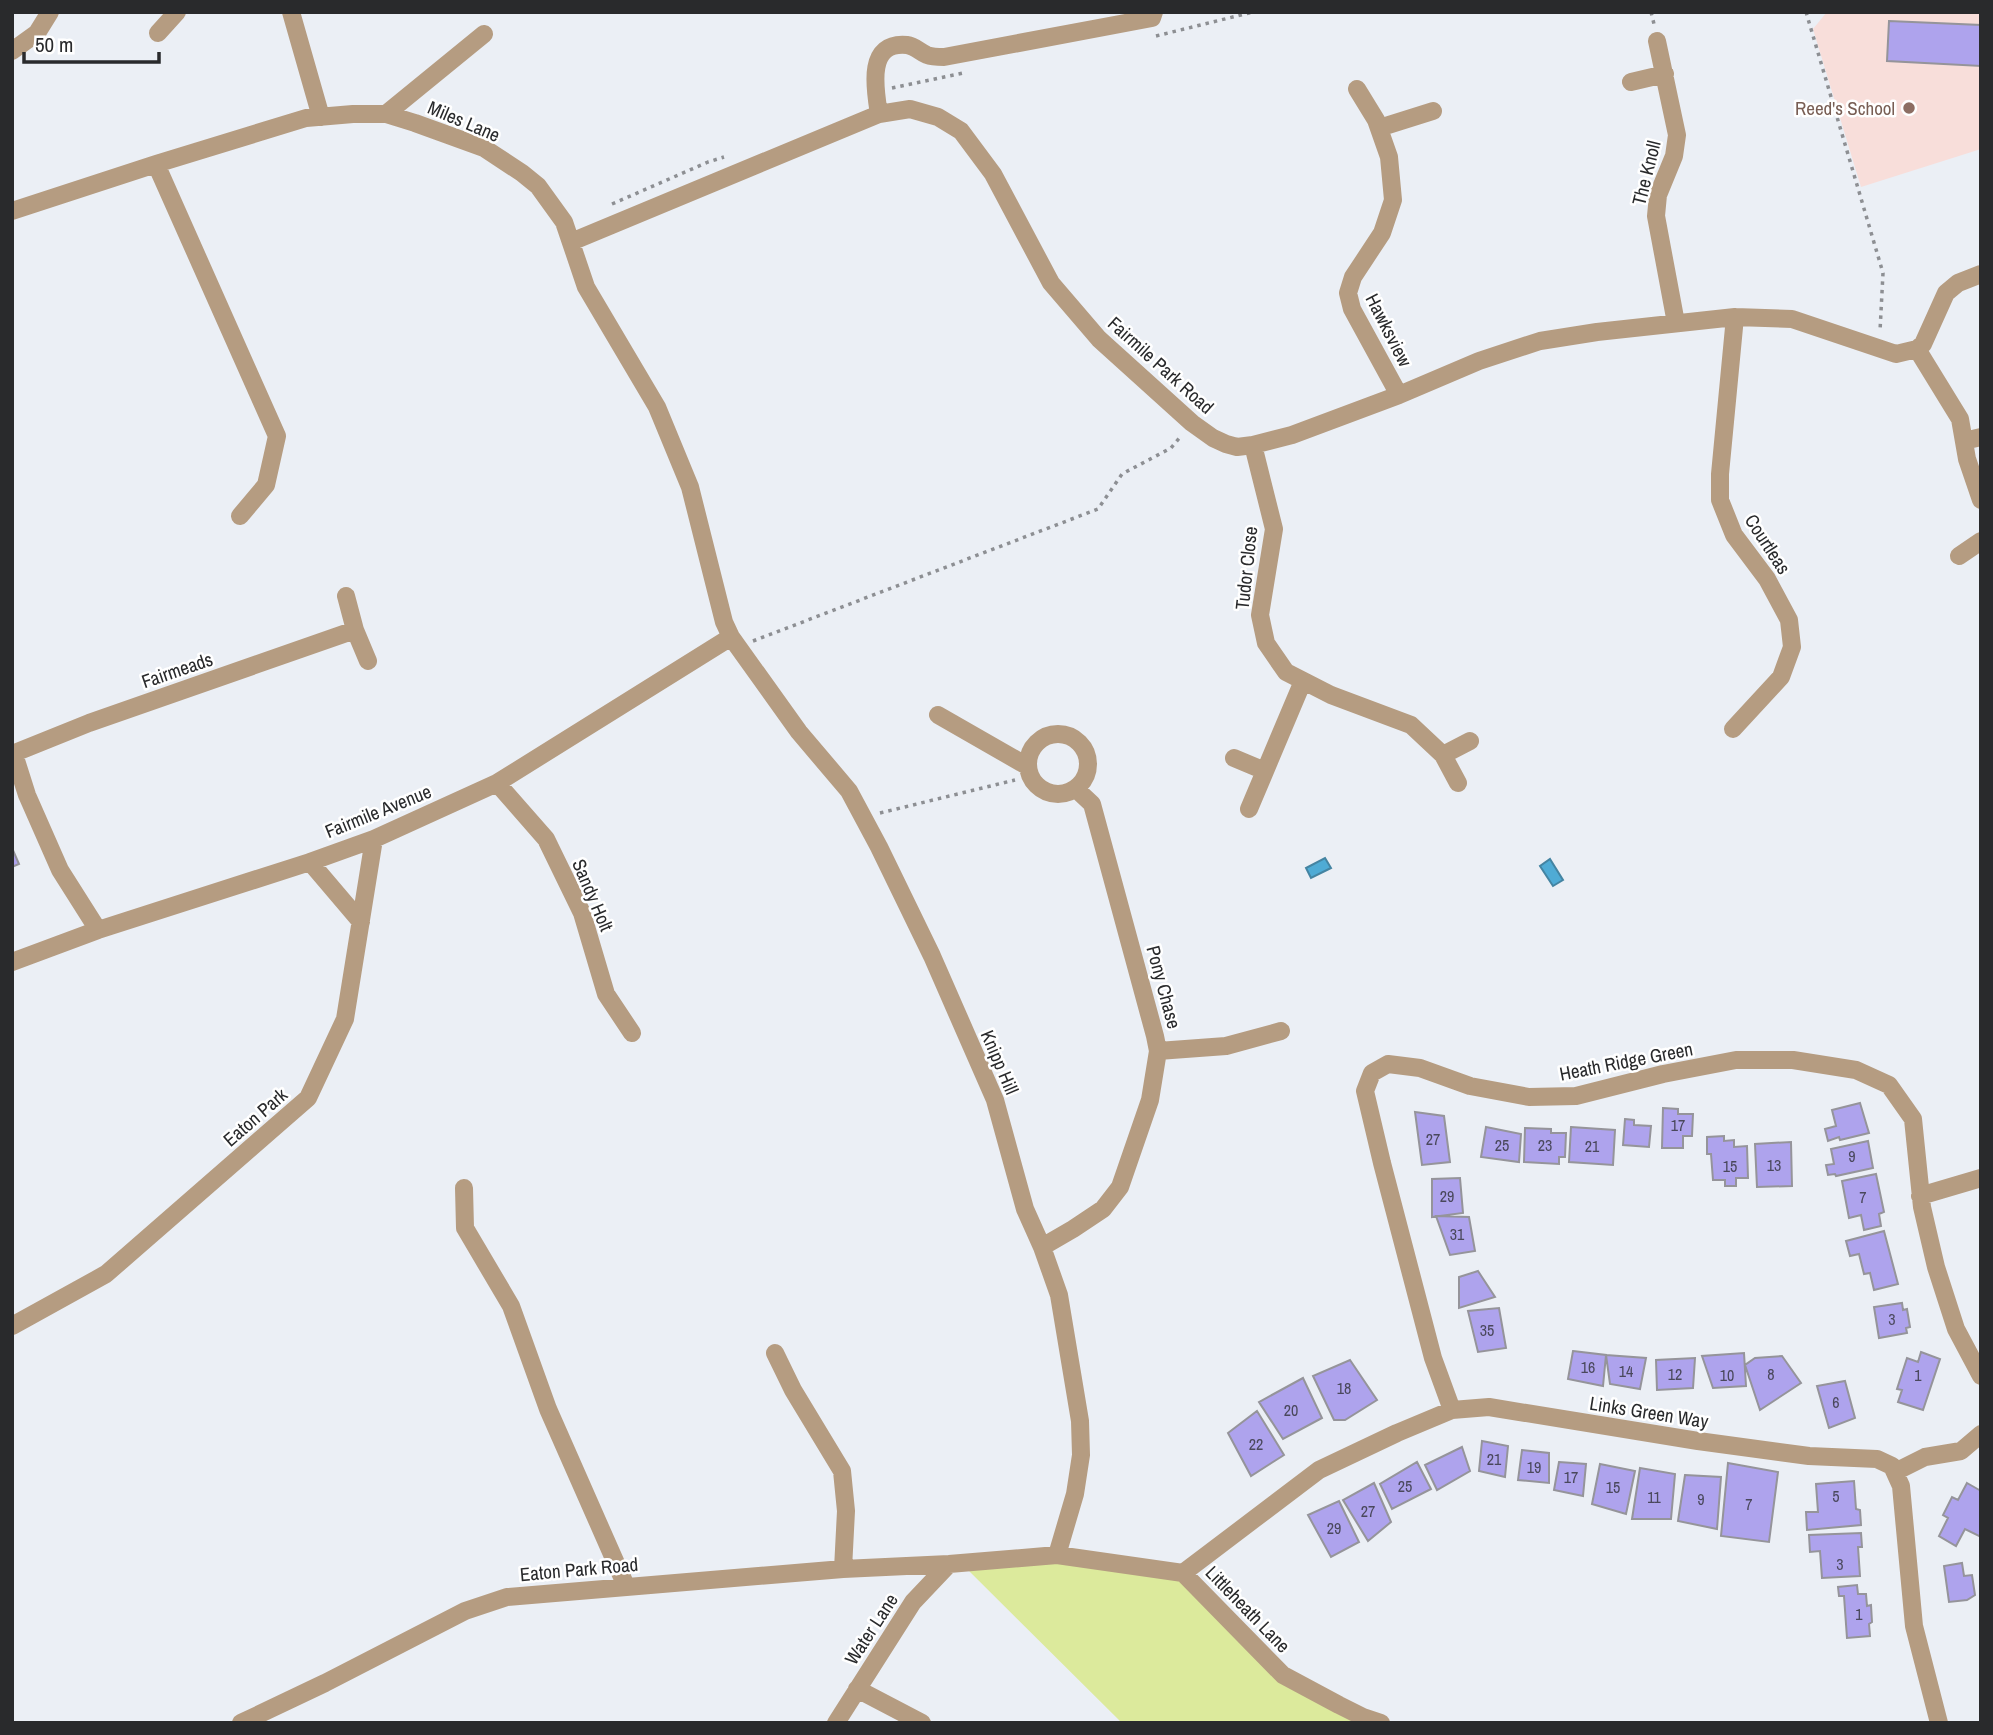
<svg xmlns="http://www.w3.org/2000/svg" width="1993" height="1735" font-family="'Archivo Narrow',sans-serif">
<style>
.education{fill:#f8deda}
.green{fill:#dcea9c}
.water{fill:#4fabd5;stroke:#4484a2;stroke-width:2}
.building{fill:#aea3ed;stroke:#95949a;stroke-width:2}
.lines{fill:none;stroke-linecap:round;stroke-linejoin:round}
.path{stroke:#8d8f93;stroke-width:3.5;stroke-dasharray:3.5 5;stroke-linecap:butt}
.minor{stroke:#b59c81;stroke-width:18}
.education-dot{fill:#8d6e63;stroke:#fff;stroke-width:2.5}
.labels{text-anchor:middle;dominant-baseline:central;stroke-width:5;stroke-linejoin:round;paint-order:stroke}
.number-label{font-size:16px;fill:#4a485c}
.education-label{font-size:19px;fill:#785e54;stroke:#fff;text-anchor:end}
.street-label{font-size:19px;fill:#292a2c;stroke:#fff}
</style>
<rect width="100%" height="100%" fill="#ebeff5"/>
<path class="education" d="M1827,12h154v137l-120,38 -48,-158z"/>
<path class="green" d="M1054,1563l127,17 98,100 97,43h-254l-156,-155z"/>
<path class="water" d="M1325,858l6,10 -20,10 -5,-10z
M1550,859l13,21 -10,6 -13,-20z"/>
<path class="building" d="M1889,21l92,4v41l-94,-5z
M12,848l7,16 -7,3z
M1860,1103l9,30 -29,7 -1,-3 -11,4 -3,-12 11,-3 -4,-16z
M1663,1108l15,1v5h15l-1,22h-9v12h-21z
M1415,1112l29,4 6,46 -28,3z
M1625,1119l9,1v5l17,1 -2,21 -26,-2z
M1486,1127l35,7 -2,28 -38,-5z
M1571,1127l44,3 -2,35 -44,-3z
M1525,1128l26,1v4h15l-1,24h-6v7l-35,-2z
M1724,1136v5l10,-1v7l13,-1 1,32h-12v8h-11v-6h-12l-2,-26h-4v-17z
M1868,1141l5,27 -37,8 -1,-2 -7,1 -2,-10 8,-1 -3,-15z
M1791,1142l1,44 -35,1 -2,-43z
M1876,1174l8,38 -5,2 2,12 -17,4 -3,-15 -12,3 -7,-37z
M1460,1178l3,35 -31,4v-38z
M1436,1216l33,1 6,34 -25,4z
M1884,1231l14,53 -24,6 -4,-17 -6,1 -5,-20 -9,2 -4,-15z
M1478,1271l17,26 -36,11v-31z
M1902,1303l1,7 4,-1 3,18 -4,1 1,5 -28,5 -5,-31z
M1499,1308l7,40 -28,4 -10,-41z
M1573,1351l33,4 -3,31 -35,-7z
M1921,1352l19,7 -17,51 -25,-8 4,-12 -5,-1 10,-31 11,4z
M1744,1353l2,33 -33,2 -11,-32z
M1606,1355l40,3 -6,31 -30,-5z
M1782,1356l19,27 -41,27 -15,-45 10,-7z
M1695,1358l-2,30 -36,2 -1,-30z
M1350,1360l27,40 -32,20h-11l-21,-44z
M1303,1378l19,40 -39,21 -24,-37z
M1845,1381l10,37 -26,10 -12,-42z
M1257,1411l27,44 -33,21 -23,-43z
M1482,1441l26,5 -3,31 -26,-6z
M1462,1447l8,24 -33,19 -12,-25z
M1522,1450l27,3v30l-31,-3z
M1417,1462l14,27 -39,20 -12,-25z
M1559,1462l27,2 -3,32 -29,-6z
M1728,1463l50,9 -9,70 -48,-6z
M1600,1464l35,7 -9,43 -34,-10z
M1640,1468l35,6 -4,45h-39z
M1685,1475l36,2 -4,52 -39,-8z
M1854,1481l2,28 4,1 1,15 -54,5 -1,-18h12l-2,-28z
M1374,1483l17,39 -23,19 -25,-41z
M1967,1483l14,8v46l-16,-8 -9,17 -17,-10 9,-18 -5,-3 9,-18 6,3z
M1339,1501l20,41 -28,15 -23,-42z
M1861,1533l1,14h-4l2,29 -38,2 -2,-27 -10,1 -1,-17z
M1962,1563l2,13 8,-1 3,20 -8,5 -18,2 -5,-36z
M1857,1585l1,9h8l1,12 4,-1 1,17 -3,2 1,12 -23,2 -3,-42h-5l-1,-9z"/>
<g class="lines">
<path class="path" d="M1651,12l3,12
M1806,12l77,261 -3,58
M1156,36l97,-24
M892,88l71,-15
M612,204l96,-42 16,-5
M753,641l345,-132 24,-35 49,-26 10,-12
M880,813l135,-33"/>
<path class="minor" d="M291,12l30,105
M158,33l19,-21
M1657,41l20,94 -3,21 -16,39 -2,21 20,107
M12,51l25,-18 13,-21
M1631,82l34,-8
M1357,89l19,31 13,37 4,43 -11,33 -29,44 -5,16 4,16 47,86
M386,114l98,-80
M879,114c-4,-25 -13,-73 28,-69 8,1 13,7 20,10 5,2 11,2 17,2l208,-39 2,-6
M1379,128l54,-17
M156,164l121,272 -11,49 -26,31
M12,211l144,-47 150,-46 47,-4h33l29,9 69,25 38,25 16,13 26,36 22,65 71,120 33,80 34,135 7,15 68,95 50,59 30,56 53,109 63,144 30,109 17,38 17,48 21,126 1,34 -6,39 -18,61
M571,242l308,-128 31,-5 28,8 23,14 32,43 58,109 48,56 93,84 21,15 13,6 11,3 16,-2 39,-10 107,-40 80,-34 61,-20 57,-9 138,-15 57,2 104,35 21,-5 6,-5 23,-51 12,-10 23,-9
M1917,349l43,70 7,40 14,41
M1964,441l17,-4
M1253,445l21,84 -14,86 6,28 20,29 45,23 80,30 32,30 15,28
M1959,556l22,-15
M346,596l9,34 13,31
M938,715l89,51
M1733,729l48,-52 11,-30 -3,-27 -22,-41 -33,-44 -14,-35v-26l15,-157
M1028 764a30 30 0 1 1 60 0a30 30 0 1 1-60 0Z
M12,754l77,-31 266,-93
M14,754l13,41 33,75 38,60
M1443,755l27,-14
M1234,758l31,13
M497,783l49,56 36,74 24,81 26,39
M1249,809l54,-128
M310,862l51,60
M12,962l86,-32 212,-68 64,-23 123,-56 234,-146
M1158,1051l68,-5 55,-15
M464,1188l1,40 46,78 37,103 78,177
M1920,1196l61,-18
M1042,1247l31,-18 30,-20 17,-22 30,-87 8,-49 -3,-15 -63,-232 -16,-15
M12,1326l94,-52 202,-176 37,-79 29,-180
M775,1353l18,37 49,81 4,40 -3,58
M1452,1410l-19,-52 -51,-195 -17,-72 7,-18 16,-9 32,4 50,18 59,11 47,-1 87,-22 73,-14h57l63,10 33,15 24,34 9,88 14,60 20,62 25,47
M1895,1472l30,-15 36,-6 20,-17
M1183,1573l136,-103 78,-37 55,-23 37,-3 209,34 111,15 68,3 15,7 9,20 13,140 25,97
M857,1689l65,34
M241,1723l84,-40 140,-72 42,-14 336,-28 106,-5 108,-9 126,18 100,102 56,30 24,12 18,6
M836,1723l77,-121 36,-38"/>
</g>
<circle class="education-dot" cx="1909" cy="108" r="7"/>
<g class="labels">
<g class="number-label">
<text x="1678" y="1125">17</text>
<text x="1433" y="1139">27</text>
<text x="1502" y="1145">25</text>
<text x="1545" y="1145">23</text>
<text x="1592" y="1146">21</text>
<text x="1852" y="1156">9</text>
<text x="1774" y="1165">13</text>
<text x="1730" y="1166">15</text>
<text x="1447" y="1196">29</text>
<text x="1863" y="1197">7</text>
<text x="1457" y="1234">31</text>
<text x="1892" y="1319">3</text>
<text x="1487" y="1330">35</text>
<text x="1588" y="1367">16</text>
<text x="1626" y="1371">14</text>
<text x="1675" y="1374">12</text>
<text x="1771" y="1374">8</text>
<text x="1727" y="1375">10</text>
<text x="1918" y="1375">1</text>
<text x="1344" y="1388">18</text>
<text x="1836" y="1402">6</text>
<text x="1291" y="1410">20</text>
<text x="1256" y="1444">22</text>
<text x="1494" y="1459">21</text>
<text x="1534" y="1467">19</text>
<text x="1571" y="1477">17</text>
<text x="1405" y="1486">25</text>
<text x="1613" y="1487">15</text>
<text x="1836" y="1496">5</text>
<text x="1654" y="1497">11</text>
<text x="1701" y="1499">9</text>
<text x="1749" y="1504">7</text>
<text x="1368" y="1511">27</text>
<text x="1334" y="1528">29</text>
<text x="1840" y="1564">3</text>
<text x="1859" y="1614">1</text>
</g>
<g class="education-label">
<text x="1895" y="108">Reed's School</text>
</g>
<g class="street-label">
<text transform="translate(464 121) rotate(23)">Miles Lane</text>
<text transform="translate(1646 173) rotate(-76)">The Knoll</text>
<text transform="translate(1389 330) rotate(63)">Hawksview</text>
<text transform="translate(1161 365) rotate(42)">Fairmile Park Road</text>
<text transform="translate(1768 544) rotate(57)">Courtleas</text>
<text transform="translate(1246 568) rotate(-84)">Tudor Close</text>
<text transform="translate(177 670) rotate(-19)">Fairmeads</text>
<text transform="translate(378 811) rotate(-22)">Fairmile Avenue</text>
<text transform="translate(593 895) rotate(67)">Sandy Holt</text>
<text transform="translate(1164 987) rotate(75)">Pony Chase</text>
<text transform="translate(1626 1061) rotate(-11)">Heath Ridge Green</text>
<text transform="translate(1000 1062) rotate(67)">Knipp Hill</text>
<text transform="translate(255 1117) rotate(-41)">Eaton Park</text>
<text transform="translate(1649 1412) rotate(9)">Links Green Way</text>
<text transform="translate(579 1569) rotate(-5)">Eaton Park Road</text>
<text transform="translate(1248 1609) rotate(46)">Littleheath Lane</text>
<text transform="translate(871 1629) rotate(-57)">Water Lane</text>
</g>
</g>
<rect width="1993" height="1735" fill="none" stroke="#292a2c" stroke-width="28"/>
<path d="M24 52v10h135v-10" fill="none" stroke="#292a2c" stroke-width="3.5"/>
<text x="35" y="52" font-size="21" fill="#292a2c" stroke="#ffffff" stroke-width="5" paint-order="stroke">50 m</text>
</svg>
